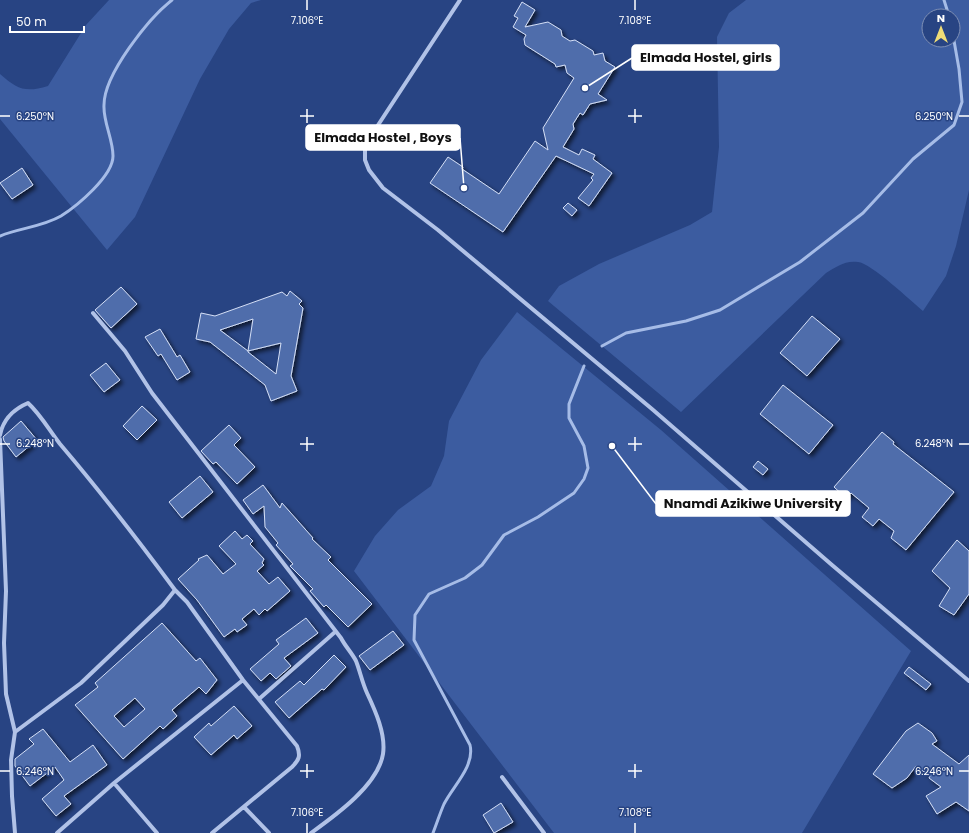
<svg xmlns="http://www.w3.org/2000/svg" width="969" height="833" font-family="Poppins,sans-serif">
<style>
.green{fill:#3c5ca0;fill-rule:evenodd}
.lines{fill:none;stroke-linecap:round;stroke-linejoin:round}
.stream{stroke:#a6bce7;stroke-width:3}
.building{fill:#506dab;stroke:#d4dff6;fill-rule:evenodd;filter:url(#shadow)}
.minor{stroke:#b1c2e7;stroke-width:4}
.ticks{fill:none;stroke:#fff;stroke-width:1.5}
.ticks-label{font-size:10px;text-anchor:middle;fill:#fff;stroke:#284483;stroke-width:3;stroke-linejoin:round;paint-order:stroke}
.leader{fill:none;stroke:#fff;stroke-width:1.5}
.callout-dot{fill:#fff;stroke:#284483;stroke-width:1.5}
.callout{fill:#fff;stroke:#fff;stroke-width:1.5}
.callout-label{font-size:13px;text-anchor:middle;font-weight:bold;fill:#111}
</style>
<defs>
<filter id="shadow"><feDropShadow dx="3" dy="3" stdDeviation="2" flood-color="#0009"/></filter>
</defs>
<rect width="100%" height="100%" fill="#284483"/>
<path class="green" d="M109,0h152l-10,3 -22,26 -29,50 -65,138 -28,33 -107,-131v-45c17,15 25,19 48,12l38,-61z
M746,0h223v190l-13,56 -10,30 -23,35c-12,-10 -52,-48 -65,-49 -13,-2 -22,5 -32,11l-145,139 -133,-111 11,-15 40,-22 91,-39 22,-13 7,-65 -2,-110 12,-24zM929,16h24v24h-24z
M517,312l144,118 250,221 -109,182h-248l-200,-262 21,-35 23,-26 33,-24 13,-30 5,-35 32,-61z"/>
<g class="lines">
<path class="stream" d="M944,0l5,16
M0,236c19,-8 42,-9 61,-20 16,-10 52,-40 52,-60 0,-17 -10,-34 -9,-51 0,-31 45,-87 68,-105
M602,346l24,-13 60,-12 34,-11 80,-48 63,-49 50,-54 41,-34 8,-23 -3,-33 -6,-34
M433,833c4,-10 7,-20 11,-29 9,-18 31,-38 26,-59l-56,-105 1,-25 14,-21 36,-16 17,-13 22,-30 34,-18 36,-24 10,-14 4,-11 -4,-22 -15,-28v-14l15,-38"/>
</g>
<path class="building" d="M522,2l13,8 -10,17 23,-5 13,8 1,6 8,5 5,-1 18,11 1,4 9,-2 2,8 10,6 -17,27 9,6 -17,4 -7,11 -3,-2 -7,11 1,5 -11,18 16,8 3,-6 13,6 -2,4 19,14 -23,33 -11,-8 15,-18 -2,-2 3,-4 -38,-18 -53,76 -73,-49 18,-26 15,10 -1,2 37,25 36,-53 13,9 -5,-22 31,-50 -7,-5 -2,-8 -9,2 -1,-3 -30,-19 -1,-6 2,-4 -13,-8 5,-9 -4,-2z
M22,168l11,17 -21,14 -12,-16z
M568,203l9,7 -5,6 -9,-8z
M121,287l16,17 -26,24 -16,-18z
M290,291l12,10 -3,3 4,4 -12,68 6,15 -26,10 -6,-16 -55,-43 -14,-3 5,-26 14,3 67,-24 5,4zM253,319l-5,32 -28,-21zM281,343l-5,31 -28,-22v-1z
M812,316l28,23 -33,37 -27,-23z
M160,329l17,28 3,-2 10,17 -13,8 -16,-26 -3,2 -13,-19z
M106,363l14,17 -16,12 -14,-17z
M783,385l50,40 -24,29 -49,-40z
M142,406l15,14 -20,20 -14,-14z
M21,421l16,19 -21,17 -12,-16 -1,-4z
M229,425l12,13 -7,7 21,22 -18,17 -21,-22 -3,2 -12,-13z
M882,432l12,10 -1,2 61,48 -48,58 -15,-12 3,-7 -15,-12 -6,7 -11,-9 7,-9 -18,-15 -5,5 -12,-11z
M758,461l10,8 -5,6 -10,-8z
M200,476l13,16 -31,26 -13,-16z
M263,485l17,23 2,-5 31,35 -1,1 19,18 -3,3 44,44 -24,23 -22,-22 -2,2 -14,-16 3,-2 -23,-23 3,-2 -17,-19 2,-2 -13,-16 -1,-21 -11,8 -10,-14z
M235,531l7,8 5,-4 6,6 -3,3 14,15 -2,4 2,2 -7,6 12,13 9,-7 12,14 -23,20 -2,-2 -6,6 -5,-6 -12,10 5,6 -10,7 -2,-3 -11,8 -27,-37 -19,-21 21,-19 -1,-1 9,-4 16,19 13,-10 -17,-18z
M957,540l12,11v43l-15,21 -15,-9 11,-18 -18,-17z
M306,618l12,15 -34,25 7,8 -15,13 -6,-6 -9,8 -11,-12 29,-25 -3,-4z
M162,623l34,38 4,-3 17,22 -11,14 -7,-7 -27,23 5,6 -14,13 -3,-3 -37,33 -48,-54 23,-18 -3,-4zM135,698l10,11 -21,18 -10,-11z
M393,631l11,14 -34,25 -11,-14z
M334,655l12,12 -22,23 -2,-1 -33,29 -14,-16 25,-21 4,4z
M909,667l22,17 -5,6 -22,-17z
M234,706l18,20 -15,13 -3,-4 -23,20 -17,-18 15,-14 2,3z
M918,723l14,10 5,8 -5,3 27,20 10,-9v56l-13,-9 -19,12 -11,-18 15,-9 -12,-9 1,-2 -14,-10 -9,12 -15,10 -19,-14 33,-43z
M43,729l27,33 23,-17 14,20 -43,31 7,8 -15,12 -14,-17 22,-19 -9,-13 -25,19 -15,-20v-7l19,-15 -5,-5z
M501,803l12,19 -19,11 -11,-18z"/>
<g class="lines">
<path class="minor" d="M460,0l-95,145v15l4,10 14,18 55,42 214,179 180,156 137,116
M93,313l32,38 27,42 189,245c4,8 11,15 15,23 4,10 6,21 11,32 8,17 19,41 16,61 -5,31 -47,61 -72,79
M0,435c3,-15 14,-26 28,-32 13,12 21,27 32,41 40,47 78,96 115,146l12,12 56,78 54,66c4,10 2,14 -5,21l-80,66
M0,439l6,152 -2,52 2,51 9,38 -4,28 1,36 3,37
M259,699l76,-67
M15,732l66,-49 82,-78 12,-15
M502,777l42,56
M114,783l43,50
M244,807l25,26
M57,833l57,-50 129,-103"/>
</g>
<path class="ticks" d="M307,0v10M635,0v10M307,109v14M635,109v14M0,116h10M300,116h14M628,116h14M959,116h10M307,437v14M635,437v14M0,444h10M300,444h14M628,444h14M959,444h10M307,764v14M635,764v14M0,771h10M300,771h14M628,771h14M959,771h10M307,823v10M635,823v10"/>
<g class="ticks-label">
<text x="307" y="24">7.106°E</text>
<text x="635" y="24">7.108°E</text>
<text x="35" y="120">6.250°N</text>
<text x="934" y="120">6.250°N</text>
<text x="35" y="447">6.248°N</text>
<text x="934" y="447">6.248°N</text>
<text x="35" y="775">6.246°N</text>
<text x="934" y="775">6.246°N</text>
<text x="307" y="816">7.106°E</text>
<text x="635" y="816">7.108°E</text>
</g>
<path class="leader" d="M585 88L632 58M464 188L460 138M612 446L656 504"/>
<g class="callout-dot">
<circle cx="585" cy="88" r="4"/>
<circle cx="464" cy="188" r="4"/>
<circle cx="612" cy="446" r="4"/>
</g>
<g class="callout">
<rect x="632" y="45" width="147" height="25" rx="4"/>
<rect x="306" y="125" width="154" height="25" rx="4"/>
<rect x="656" y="491" width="194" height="25" rx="4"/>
</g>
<g class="callout-label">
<text x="706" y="62">Elmada Hostel, girls</text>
<text x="383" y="142">Elmada Hostel , Boys</text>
<text x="753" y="508">Nnamdi Azikiwe University</text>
</g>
<g transform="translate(941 28)"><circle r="19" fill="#284483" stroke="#7e8fb5"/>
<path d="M0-3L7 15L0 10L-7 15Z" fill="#efdc77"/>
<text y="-6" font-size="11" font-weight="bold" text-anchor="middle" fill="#ffffff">N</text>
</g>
<path d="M10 26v6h74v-6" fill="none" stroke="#ffffff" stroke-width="2"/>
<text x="16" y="26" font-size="12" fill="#ffffff" stroke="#284483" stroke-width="3" paint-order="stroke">50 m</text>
</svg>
